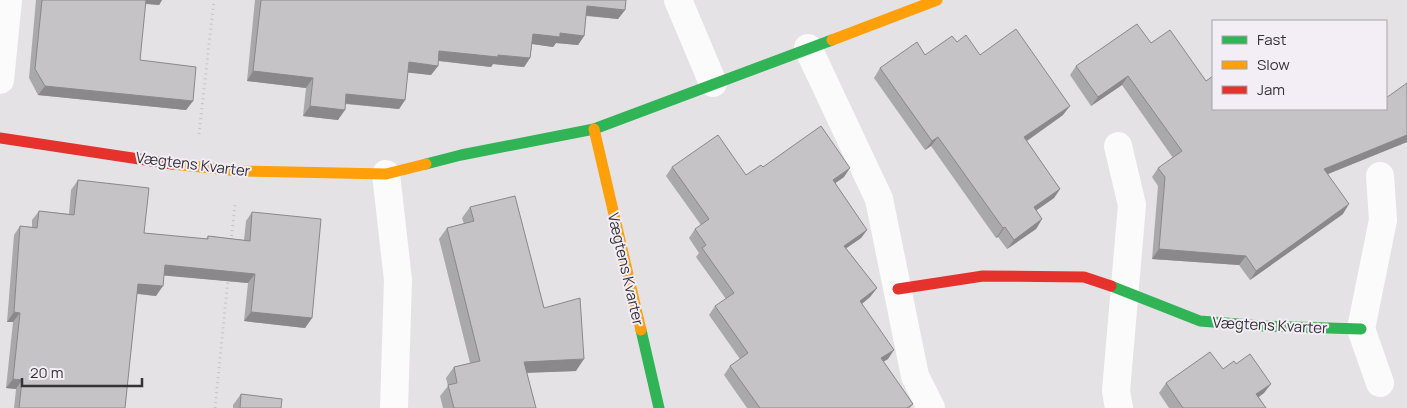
<svg xmlns="http://www.w3.org/2000/svg" width="1407" height="408" font-family="Manrope,sans-serif">
<style>
.lines{fill:none;stroke-linecap:round;stroke-linejoin:round}
.path{stroke:#c4c3c4;stroke-width:3;stroke-dasharray:1 4;stroke-linecap:butt}
.street{stroke:#fbfbfb;stroke-width:28}
.fast{stroke:#30b455;stroke-width:11}
.slow{stroke:#ff9f0a;stroke-width:11}
.jam{stroke:#e5322d;stroke-width:11}
.wall{fill:#a9a8aa}
.shaded-wall{fill:#8a888b}
.building{fill:#c5c3c6;stroke:#8a888b}
.labels{text-anchor:middle;dominant-baseline:central;stroke-width:4;stroke-linejoin:round;paint-order:stroke}
.street-label{font-size:15px;fill:#353336;stroke:#f3edf5}
</style>
<rect width="100%" height="100%" fill="#e5e2e6"/>
<g class="lines">
<path class="path" d="M199,134l15,-134
M231,241l4,-36
M215,408l13,-129"/>
<path class="street" d="M678,0l35,83
M808,48l71,151 36,177 16,32
M0,80l8,-80
M1118,146l14,59 -16,186 3,17
M386,174l12,106 -4,128
M1380,176l3,44 -22,109 19,54"/>
<path class="fast" d="M426,164l35,-9 133,-26 238,-89
M1111,286l89,35 63,5 98,3
M641,330l18,78"/>
<path class="slow" d="M832,40l105,-40
M594,129l47,201
M172,164l66,7 148,3 40,-10"/>
<path class="jam" d="M0,138l172,26
M898,289l85,-13 101,1 27,9"/>
</g>
<path class="wall" d="M36,0h126l-3,5 -14,-1 -5,56 53,41 -7,9 -148,-15 -9,-17z
M255,0h371l-1,10 -7,9 -32,-3 -2,20 -6,9 -22,-2 -3,4 -21,-3 -2,14 -6,9 -31,-3 -2,3 -53,-6v5l-7,9 -23,-3 -3,28 -6,9 -54,-5 -7,16 -35,-4 3,-28 -59,-7z
M957,42l23,13 83,60 -36,26 33,48 -6,9 -18,12 6,9 -6,10 -29,20 -9,-12 -2,1 -65,-92 -6,4 -51,-72 6,-10 45,-13z
M1151,43l62,66h173l21,-26v59l-79,32 15,40 -93,66 -11,-15 -87,-6 6,-73 -6,-9 6,-9 15,-10 -51,-73 -31,21 -21,-31 6,-9z
M672,167l74,8 98,2 -9,6 32,47 -6,8 -15,10 31,40 -7,9 -8,7 26,55 -5,2 30,43 -3,4h-163l-23,-33 6,-9 10,-7 -31,-44 6,-9 11,-7 -30,-42 3,-4 -10,-15 6,-9 6,-4 -35,-49z
M78,180l66,53 62,6 2,-3 36,4 2,-19 6,-9 60,106 -7,10 -61,-7 4,-38 -84,-8 -8,21 -19,-2 -12,114h-111l2,-19 -10,-1 7,-66h-6l7,-87 6,-9 12,1v-7l7,-9 30,3 2,-24z
M470,207l74,101 32,63 -49,2 9,35h-93l-3,-12 8,-10 -2,-8 8,-11 16,-4 -31,-124 8,-11 17,-4 -2,-6z
M1223,369l41,24 -5,4 7,11h-97l-10,-15 7,-10z
M241,394l40,14h-48v-3z"/>
<path class="shaded-wall" d="M142,0h20l-3,5 -19,-2z
M587,6l38,4 -7,9 -37,-4z
M560,33l24,3 -6,9 -22,-2 -3,4 -27,-4 7,-9z
M439,51l59,4 32,3 -6,9 -31,-3 -2,3 -59,-7z
M409,62l29,4 -7,9 -29,-3z
M253,71l60,7 -7,10 -59,-7z
M1128,76l-6,9 -31,21 7,-9z
M45,86l148,15 -7,9 -148,-15z
M346,94l59,6 -6,9 -59,-6z
M310,106l35,4 -7,10 -35,-4z
M1070,106l-7,9 -45,32 6,-10z
M1407,135v7l-89,36 6,-9z
M938,137l-7,9 -6,4 7,-9z
M850,168l-6,9 -17,12 6,-9z
M1060,189l-6,9 -27,19 7,-10z
M1349,204l-6,10 -93,66 6,-9z
M1042,219l-6,10 -29,20 7,-9z
M1005,227l-7,10 -2,1 7,-10z
M867,230l-6,8 -23,16 6,-8z
M1159,249l87,7 -7,9 -87,-6z
M165,265l90,9 -7,9 -90,-8z
M138,284l25,2 -7,10 -24,-3z
M877,288l-7,9 -16,13 6,-9z
M14,312l6,1 -7,9h-6z
M251,312l61,6 -7,10 -61,-7z
M894,350l-6,9 -13,8 6,-9z
M584,359l-8,12 -59,2 7,-11z
M13,379l9,1 -6,9 -10,-1z
M1271,384l-7,9 -14,10 6,-9z"/>
<path class="building" d="M42,0h104l-6,60 56,7 -3,34 -148,-15 -10,-17z
M261,0h365l-1,10 -38,-4 -3,30 -24,-3v4l-27,-3 -3,24 -32,-3v2l-59,-6 -1,15 -29,-4 -4,38 -59,-6 -1,16 -35,-4 3,-28 -60,-7z
M1137,24l14,19 19,-13 36,51 7,-5v33h173v-11l21,-15v52l-83,34 25,35 -93,67 -10,-15 -87,-7 6,-72 -7,-9 24,-17 -54,-75 -30,21 -22,-31z
M1016,29l54,77 -46,31 36,52 -26,18 8,12 -28,21 -9,-13 -2,1 -65,-91 -6,4 -52,-73 37,-26 8,13 27,-19 5,6 9,-7 14,20z
M821,126l29,42 -17,12 34,50 -23,16 33,42 -17,13 34,49 -13,8 32,46 -6,4h-147l-30,-42 18,-13 -33,-47 19,-13 -32,-45 4,-3 -11,-16 14,-10 -37,-52 46,-32 28,40 15,-10 2,2z
M78,180l71,8 -5,45 64,6v-3l42,5 2,-29 69,7 -9,99 -61,-6 4,-38 -90,-9 -2,21 -25,-2 -13,124h-106l3,-28 -9,-1 7,-66 -6,-1 6,-86 17,2 2,-17 35,4z
M515,196l29,112 36,-10 4,61 -60,3 12,46h-82l-6,-23 9,-2 -3,-16 26,-6 -33,-133 27,-7 -4,-14z
M1210,352l13,17 11,-8 2,3 14,-10 21,30 -15,10 10,14h-83l-17,-25z
M241,394l41,5 -1,9h-41z"/>
<g class="labels">
<g class="street-label">
<text transform="translate(193 164) rotate(7)">Vægtens Kvarter</text>
<text transform="translate(626 269) rotate(77)">Vægtens Kvarter</text>
<text transform="translate(1270 325) rotate(3)">Vægtens Kvarter</text>
</g>
</g>
<rect x="1212" y="20" width="175" height="90" fill="#f3edf5" stroke="#a7a3a9"/>
<rect x="1222" y="36" width="25" height="8" fill="#30b455" stroke="#a7a3a9"/>
<text x="1257" y="45" font-size="15" fill="#353336">Fast</text>
<rect x="1222" y="61" width="25" height="8" fill="#ff9f0a" stroke="#a7a3a9"/>
<text x="1257" y="70" font-size="15" fill="#353336">Slow</text>
<rect x="1222" y="86" width="25" height="8" fill="#e5322d" stroke="#a7a3a9"/>
<text x="1257" y="95" font-size="15" fill="#353336">Jam</text>
<path d="M22 378v8h120v-8" fill="none" stroke="#353336" stroke-width="2.5"/>
<text x="30" y="378" font-size="15" fill="#353336" stroke="#f3edf5" stroke-width="4" paint-order="stroke">20 m</text>
</svg>
